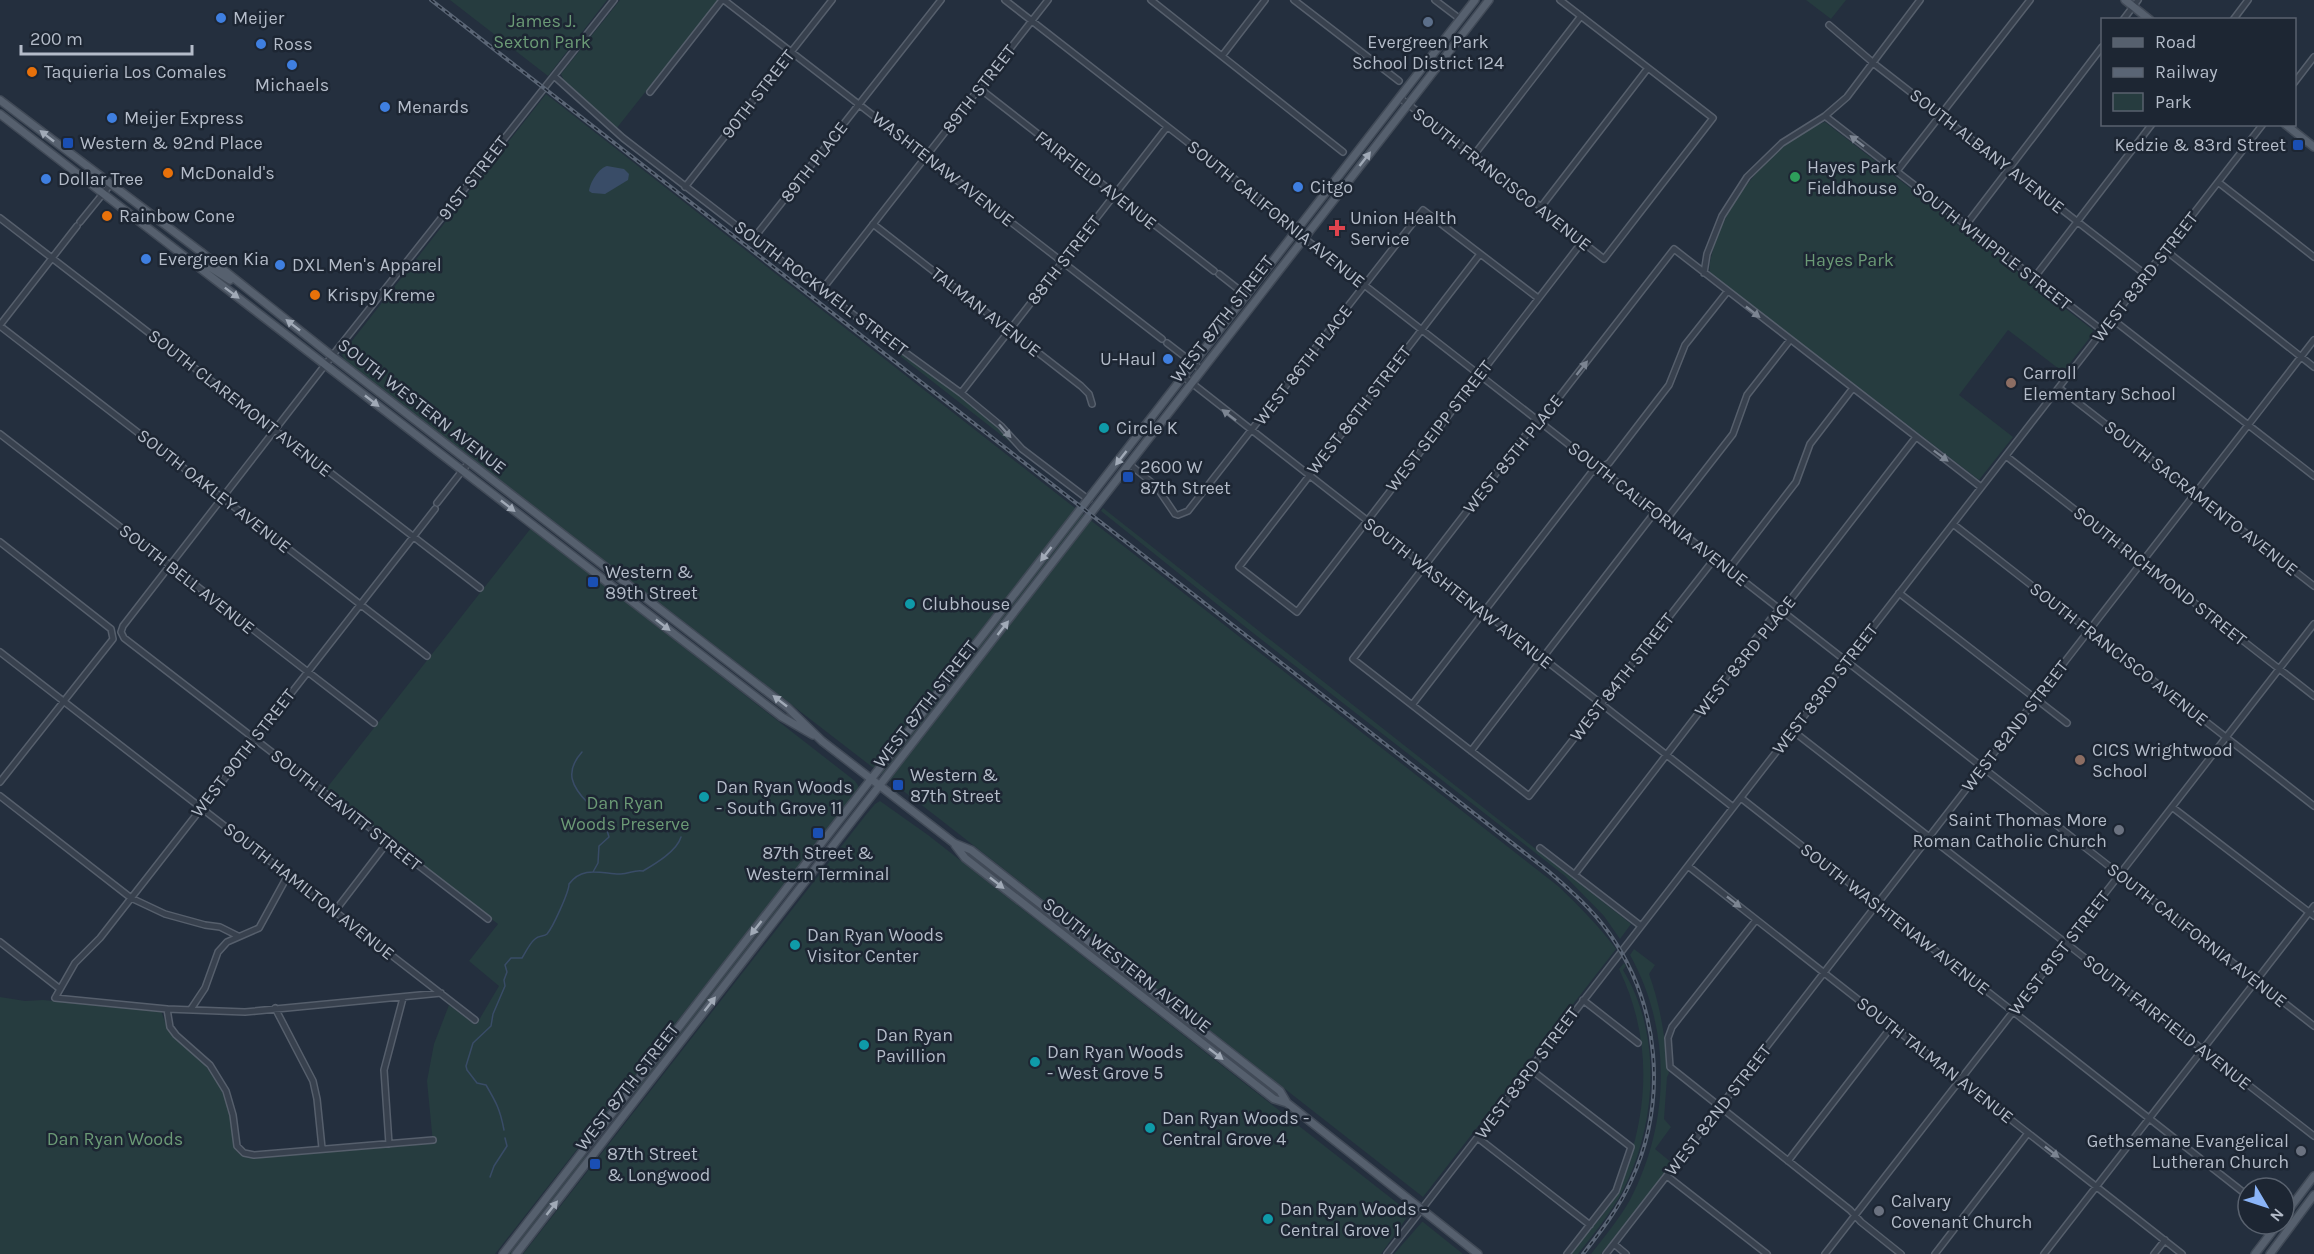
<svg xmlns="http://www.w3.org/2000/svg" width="2314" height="1254" font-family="Karla,sans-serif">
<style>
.green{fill:#263c3f}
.water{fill:#394c67}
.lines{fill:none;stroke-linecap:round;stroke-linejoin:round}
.stream{stroke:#394c67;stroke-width:1.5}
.minor-casing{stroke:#565f6c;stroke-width:8}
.major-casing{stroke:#414a57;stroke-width:10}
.minor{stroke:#38414e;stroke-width:5}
.major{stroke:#56606e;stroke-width:7}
.rail-casing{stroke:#5a6575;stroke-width:4}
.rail{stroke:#1d2633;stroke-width:1.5;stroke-dasharray:4.5;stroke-linecap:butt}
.oneway{fill:#a1aab7}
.oneway2{fill:#7c8592}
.shop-dot{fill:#3f7fe0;stroke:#1d2633;stroke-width:2}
.service-dot{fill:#5c6f8a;stroke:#1d2633;stroke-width:2}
.food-dot{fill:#e8710a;stroke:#1d2633;stroke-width:2}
.transit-dot{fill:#1a4fb4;stroke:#1d2633;stroke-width:2}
.leisure-dot{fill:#2e9e5b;stroke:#1d2633;stroke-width:2}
.health-dot{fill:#e0444e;stroke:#1d2633;stroke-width:2}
.education-dot{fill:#8d6e63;stroke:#1d2633;stroke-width:2}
.culture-dot{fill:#0f9aa8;stroke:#1d2633;stroke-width:2}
.worship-dot{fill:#6b7280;stroke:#1d2633;stroke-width:2}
.labels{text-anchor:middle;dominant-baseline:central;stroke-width:5;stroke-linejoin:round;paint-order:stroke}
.poi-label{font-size:18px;fill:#b4bcc9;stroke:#1d2633;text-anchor:start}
.park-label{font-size:18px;fill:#6b9a76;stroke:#1d2633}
.street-label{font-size:18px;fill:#b4bcc9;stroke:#1d2633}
</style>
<rect width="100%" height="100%" fill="#242f3e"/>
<path class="green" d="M450,0h157l-59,76z
M620,0h98l-102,129 -52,-49 -3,-6z
M1806,0h40l-15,19z
M546,94l1012,792c21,20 41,40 58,63l-193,248 -482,-377 -597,-460 -2,-6 2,-3z
M1825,122l268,208 -1,5 -29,37 -55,-42 -49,65 54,42 -34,43 -269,-207c-2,-9 2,-18 4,-27 15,-48 62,-106 111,-124z
M722,217l238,178 40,33 19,21z
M1103,508l528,416 -11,15 -16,-23 -39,-40 -317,-247 -147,-118z
M531,528l324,253 4,6 -4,7 -360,460h-495v-257l25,4 18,-1 118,11 7,19 35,32 19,28 7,18 5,39 9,9 190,-13 -6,-62 7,-37 15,-39 27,20 23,-39 -30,-25 29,-37 -156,-118 -16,-17z
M880,801l48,34 482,378 -29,41h-858l342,-438 10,-12z
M968,854l17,11 293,230 -2,1z
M778,907l2,1 -151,195 9,-16z
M1634,949l21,16 -6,9c11,31 16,60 18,93l2,6 -2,4 -3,42 7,8 -16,22 17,14 -71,91h-10c14,-18 29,-36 40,-56 39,-76 41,-168 -1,-243z
M1624,963l2,3 -3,4c38,62 34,147 4,212 -12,26 -31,49 -49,72h-8c14,-17 39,-44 48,-62 5,-9 7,-21 11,-31 21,-65 20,-130 -10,-192z
M584,1156l2,2 -74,96h-5z
M1422,1222h1l40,32h-69z"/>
<path class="water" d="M607,166l17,3 5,5 -1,6 -23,14 -13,-1 -3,-2c1,-9 10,-23 18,-25z"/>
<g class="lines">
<path class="stream" d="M582,752c-18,20 -10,35 6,51
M593,872l5,-9 1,-17 10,-9 -3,-10
M504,1130c-4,-21 -8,-28 -18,-45l-9,-2 -10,-13 -1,-4 7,-23 18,-17 2,-12 12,-28 -1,-6 3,-8 -2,-7 6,-7h11c4,-6 7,-14 13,-19 4,-4 9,-2 12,-5 6,-7 22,-42 22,-50 13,-18 31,-11 50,-10 9,1 15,-5 24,-3 12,-7 34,-20 38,-34
M490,1177l4,-11 13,-20 -2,-8"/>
<g class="minor-casing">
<path id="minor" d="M724,0l438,339
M1005,0l294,229 5,9 1010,788
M1151,0l192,152
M1294,0l105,81
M1435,0l25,19
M2123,20l15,-20
M2233,20l15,-20
M1829,25l48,41 269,209
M1222,56l43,-56
M554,76l69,62 198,153 140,102 40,33 21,23 67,51
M2294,83l20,-26
M979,88l235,183
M650,92l72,-92
M1400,98l141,109 22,20 41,32 109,-141 -153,-118
M1825,116l278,215
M1474,155l107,-139
M1897,171l133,-171
M2218,182l96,75
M685,187l147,-187
M1541,207l107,-139
M0,218l480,370
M80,222l30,-37
M873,224l208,162 8,8 3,10
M1966,225l136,-178
M754,238l187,-238
M2165,250l149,117
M1480,254l-241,313 58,45 285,-370
M1704,273l3,-19 15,-38 25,-39 35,-34 43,-27 22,-19 73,-97
M1219,274l28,22
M2034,278l118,-154
M821,291l227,-291
M2112,319l202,157
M0,325l77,-99
M0,326l427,330
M1167,343l35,27
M1184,377l549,430
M2059,388l255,198
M961,393l206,-266
M0,434l374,289
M2006,456l308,240
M1129,464l27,22 19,28 3,1 10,-4 235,-301 115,88
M437,503l32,-41
M435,509l-335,429 -25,25 -20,35 112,11 78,3 196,-19
M1666,520l67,-86 14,-39 43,-55
M1953,524l361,282
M0,542l111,87 2,10 -113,143
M1715,558l-186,238 -176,-137 178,-231 15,-14 128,-165 307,238
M1729,569l67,-87 14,-38 43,-56
M1899,593l168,130
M0,652l475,368
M1412,705l179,-232 18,-10 60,-78 16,-40 42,-53
M1793,731l521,405
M1471,751l184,-239
M0,796l131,102 34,16 40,11 15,2 18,9
M1741,798l507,398
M2172,807l142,109
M1540,848l101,78
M1688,866l494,388
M1575,874l198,-258 14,-12 129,-167
M335,911l52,-68
M488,919l-364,-281 -3,-6 2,-6 209,-270 282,-356
M1756,920l-84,107 -4,11 2,29 180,143 11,12 40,32
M0,942l60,47
M1583,1000l55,43
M275,1008l38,73 4,18 5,49
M167,1009l3,18 6,8 34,30 16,26 7,24 4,31 7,7 10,2 179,-15
M191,1009l14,-21 13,-36 9,-10 32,-14 29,-53
M1530,1069l101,78 -15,44 -49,63
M1478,1138l112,87
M389,1144l-5,-74 19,-72
M1788,1161l104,-135
M1667,1176l100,78
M1614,1244l12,10
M1387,1254l876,-1130
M1606,1254l708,-914
M1825,1254l489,-630
M1935,1254l93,-121
M2044,1254l270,-348
M2154,1254l11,-14"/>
</g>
<g class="major-casing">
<path id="major" d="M2125,0l25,20
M0,100l201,152 131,104 456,352 34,33 132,102 17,7 309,241 7,12 191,151
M0,114l782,603 31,18
M2285,124l29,23
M189,259l13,3 28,18
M955,845l10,13 309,241 13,4
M2284,1216l30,-40
M503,1254l972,-1254
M516,1254l973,-1254
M2255,1254l23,-30
M2270,1254l44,-59"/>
</g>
<use href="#minor" class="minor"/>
<use href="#major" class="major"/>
<g class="rail-casing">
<path id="rail" d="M431,0l1117,871c22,19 44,38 61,62 51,72 59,168 22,248 -12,27 -30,50 -48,73"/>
</g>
<use href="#rail" class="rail"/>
</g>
<defs><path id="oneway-solid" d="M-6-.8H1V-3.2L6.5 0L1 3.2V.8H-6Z" transform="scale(1.5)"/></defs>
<g class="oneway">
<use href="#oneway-solid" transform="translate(47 136) rotate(-142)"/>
<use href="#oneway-solid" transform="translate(1365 159) rotate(-52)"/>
<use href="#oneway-solid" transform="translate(232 293) rotate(37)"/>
<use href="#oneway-solid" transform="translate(293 325) rotate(-142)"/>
<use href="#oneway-solid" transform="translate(372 401) rotate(38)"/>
<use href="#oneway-solid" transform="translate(1121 458) rotate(128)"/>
<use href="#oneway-solid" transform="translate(508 506) rotate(38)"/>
<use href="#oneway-solid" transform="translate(1046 554) rotate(128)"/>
<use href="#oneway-solid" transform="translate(663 625) rotate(38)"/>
<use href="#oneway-solid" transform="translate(1003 628) rotate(-52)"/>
<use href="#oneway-solid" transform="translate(780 701) rotate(-142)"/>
<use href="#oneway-solid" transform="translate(997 883) rotate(38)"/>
<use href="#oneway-solid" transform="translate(756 928) rotate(128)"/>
<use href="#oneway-solid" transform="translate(710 1004) rotate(-52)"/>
<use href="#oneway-solid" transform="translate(1216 1054) rotate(38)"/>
<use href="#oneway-solid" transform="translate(552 1208) rotate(-52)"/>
</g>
<g class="oneway2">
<use href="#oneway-solid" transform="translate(1857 141) rotate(-142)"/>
<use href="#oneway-solid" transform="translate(1753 312) rotate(38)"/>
<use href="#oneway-solid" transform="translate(1582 368) rotate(-52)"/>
<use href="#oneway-solid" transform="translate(1229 415) rotate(-142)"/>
<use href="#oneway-solid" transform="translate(1005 431) rotate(48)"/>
<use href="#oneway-solid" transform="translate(1941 456) rotate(37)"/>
<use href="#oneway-solid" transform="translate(1734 902) rotate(38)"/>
<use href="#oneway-solid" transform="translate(2052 1152) rotate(38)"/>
</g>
<g class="shop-dot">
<circle cx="221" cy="18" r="6"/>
<circle cx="261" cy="44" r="6"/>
<circle cx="292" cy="65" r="6"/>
<circle cx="385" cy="107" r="6"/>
<circle cx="112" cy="118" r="6"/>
<circle cx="46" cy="179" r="6"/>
<circle cx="1298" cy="187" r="6"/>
<circle cx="146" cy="259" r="6"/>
<circle cx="280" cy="265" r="6"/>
<circle cx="1168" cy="359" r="6"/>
</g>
<circle class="service-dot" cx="1428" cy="22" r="6"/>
<g class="food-dot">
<circle cx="32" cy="72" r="6"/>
<circle cx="168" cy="173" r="6"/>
<circle cx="107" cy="216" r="6"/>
<circle cx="315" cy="295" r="6"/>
</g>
<g class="transit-dot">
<rect x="62" y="137" width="12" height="12" rx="3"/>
<rect x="2292" y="139" width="12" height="12" rx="3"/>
<rect x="1122" y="471" width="12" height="12" rx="3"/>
<rect x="587" y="576" width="12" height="12" rx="3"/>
<rect x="892" y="779" width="12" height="12" rx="3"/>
<rect x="812" y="827" width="12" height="12" rx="3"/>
<rect x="589" y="1158" width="12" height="12" rx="3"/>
</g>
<circle class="leisure-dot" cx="1795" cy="177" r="6"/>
<path class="health-dot" d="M1334 219h6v6h6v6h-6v6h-6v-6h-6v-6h6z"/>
<g class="education-dot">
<circle cx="2011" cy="383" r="6"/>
<circle cx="2080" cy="760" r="6"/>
</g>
<g class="culture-dot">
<circle cx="1104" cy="428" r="6"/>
<circle cx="910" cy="604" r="6"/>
<circle cx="704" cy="797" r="6"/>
<circle cx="795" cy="945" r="6"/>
<circle cx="864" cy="1045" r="6"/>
<circle cx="1035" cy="1062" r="6"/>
<circle cx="1150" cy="1128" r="6"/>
<circle cx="1268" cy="1219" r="6"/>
</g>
<g class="worship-dot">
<circle cx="2119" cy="830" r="6"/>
<circle cx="2301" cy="1151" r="6"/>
<circle cx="1879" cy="1211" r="6"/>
</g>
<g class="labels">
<g class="poi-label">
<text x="233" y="18">Meijer</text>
<text x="1428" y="42" text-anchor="middle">Evergreen Park<tspan x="1428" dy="21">School District 124</tspan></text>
<text x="273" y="44">Ross</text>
<text x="44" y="72">Taquieria Los Comales</text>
<text x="292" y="85" text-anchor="middle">Michaels</text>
<text x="397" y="107">Menards</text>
<text x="124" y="118">Meijer Express</text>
<text x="80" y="143">Western &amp; 92nd Place</text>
<text x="2286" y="145" text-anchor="end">Kedzie &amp; 83rd Street</text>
<text x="1807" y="167">Hayes Park<tspan x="1807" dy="21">Fieldhouse</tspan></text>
<text x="180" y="173">McDonald's</text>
<text x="58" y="179">Dollar Tree</text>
<text x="1310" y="187">Citgo</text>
<text x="119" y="216">Rainbow Cone</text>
<text x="1350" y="218">Union Health<tspan x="1350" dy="21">Service</tspan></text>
<text x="158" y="259">Evergreen Kia</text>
<text x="292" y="265">DXL Men's Apparel</text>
<text x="327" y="295">Krispy Kreme</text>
<text x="1156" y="359" text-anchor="end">U-Haul</text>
<text x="2023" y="373">Carroll<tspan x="2023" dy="21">Elementary School</tspan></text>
<text x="1116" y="428">Circle K</text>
<text x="1140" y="467">2600 W<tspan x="1140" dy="21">87th Street</tspan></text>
<text x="605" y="572">Western &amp;<tspan x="605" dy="21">89th Street</tspan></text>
<text x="922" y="604">Clubhouse</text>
<text x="2092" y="750">CICS Wrightwood<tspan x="2092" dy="21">School</tspan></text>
<text x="910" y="775">Western &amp;<tspan x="910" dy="21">87th Street</tspan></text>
<text x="716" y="787">Dan Ryan Woods<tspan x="716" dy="21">- South Grove 11</tspan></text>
<text x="2107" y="820" text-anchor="end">Saint Thomas More<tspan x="2107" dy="21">Roman Catholic Church</tspan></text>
<text x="818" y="853" text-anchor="middle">87th Street &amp;<tspan x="818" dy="21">Western Terminal</tspan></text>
<text x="807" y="935">Dan Ryan Woods<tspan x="807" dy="21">Visitor Center</tspan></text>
<text x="876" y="1035">Dan Ryan<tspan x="876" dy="21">Pavillion</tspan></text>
<text x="1047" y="1052">Dan Ryan Woods<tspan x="1047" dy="21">- West Grove 5</tspan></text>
<text x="1162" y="1118">Dan Ryan Woods -<tspan x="1162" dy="21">Central Grove 4</tspan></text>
<text x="2289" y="1141" text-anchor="end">Gethsemane Evangelical<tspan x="2289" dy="21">Lutheran Church</tspan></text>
<text x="607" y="1154">87th Street<tspan x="607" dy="21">&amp; Longwood</tspan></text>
<text x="1891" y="1201">Calvary<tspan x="1891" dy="21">Covenant Church</tspan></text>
<text x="1280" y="1209">Dan Ryan Woods -<tspan x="1280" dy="21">Central Grove 1</tspan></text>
</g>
<g class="park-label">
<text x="542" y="21">James J.<tspan x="542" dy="21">Sexton Park</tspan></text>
<text x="1849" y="260">Hayes Park</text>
<text x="625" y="803">Dan Ryan<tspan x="625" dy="21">Woods Preserve</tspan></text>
<text x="115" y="1139">Dan Ryan Woods</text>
</g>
<g class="street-label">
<text transform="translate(979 89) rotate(-52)">89TH STREET</text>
<text transform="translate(758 94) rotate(-52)">90TH STREET</text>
<text transform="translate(1987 151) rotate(38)">SOUTH ALBANY AVENUE</text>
<text transform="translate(814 162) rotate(-52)">89TH PLACE</text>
<text transform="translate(943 169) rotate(38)">WASHTENAW AVENUE</text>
<text transform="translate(473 178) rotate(-52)">91ST STREET</text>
<text transform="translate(1502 179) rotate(38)">SOUTH FRANCISCO AVENUE</text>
<text transform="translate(1096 180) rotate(38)">FAIRFIELD AVENUE</text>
<text transform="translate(1276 214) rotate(39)">SOUTH CALIFORNIA AVENUE</text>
<text transform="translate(1992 246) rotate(38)">SOUTH WHIPPLE STREET</text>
<text transform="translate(1064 260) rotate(-52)">88TH STREET</text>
<text transform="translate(2145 277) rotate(-52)">WEST 83RD STREET</text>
<text transform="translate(821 288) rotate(37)">SOUTH ROCKWELL STREET</text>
<text transform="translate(986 312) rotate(38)">TALMAN AVENUE</text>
<text transform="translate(1222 319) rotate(-52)">WEST 87TH STREET</text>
<text transform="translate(1303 365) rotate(-52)">WEST 86TH PLACE</text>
<text transform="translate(240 403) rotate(38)">SOUTH CLAREMONT AVENUE</text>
<text transform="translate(422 406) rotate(38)">SOUTH WESTERN AVENUE</text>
<text transform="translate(1359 410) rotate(-52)">WEST 86TH STREET</text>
<text transform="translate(1439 426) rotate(-52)">WEST SEIPP STREET</text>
<text transform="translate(1513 454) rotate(-51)">WEST 85TH PLACE</text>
<text transform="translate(214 491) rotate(38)">SOUTH OAKLEY AVENUE</text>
<text transform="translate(2201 498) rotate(38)">SOUTH SACRAMENTO AVENUE</text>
<text transform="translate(1658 514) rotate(38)">SOUTH CALIFORNIA AVENUE</text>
<text transform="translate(2160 576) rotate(38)">SOUTH RICHMOND STREET</text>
<text transform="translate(187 579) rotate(38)">SOUTH BELL AVENUE</text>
<text transform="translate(1458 593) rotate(38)">SOUTH WASHTENAW AVENUE</text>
<text transform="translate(2119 654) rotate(38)">SOUTH FRANCISCO AVENUE</text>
<text transform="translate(1745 656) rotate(-51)">WEST 83RD PLACE</text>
<text transform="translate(1622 677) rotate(-52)">WEST 84TH STREET</text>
<text transform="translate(1825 689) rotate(-52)">WEST 83RD STREET</text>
<text transform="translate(925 704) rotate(-52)">WEST 87TH STREET</text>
<text transform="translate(2015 726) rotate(-52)">WEST 82ND STREET</text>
<text transform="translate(243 753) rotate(-52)">WEST 90TH STREET</text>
<text transform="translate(346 810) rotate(38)">SOUTH LEAVITT STREET</text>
<text transform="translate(309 891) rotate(38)">SOUTH HAMILTON AVENUE</text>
<text transform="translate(1895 919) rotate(38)">SOUTH WASHTENAW AVENUE</text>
<text transform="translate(2197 935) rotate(38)">SOUTH CALIFORNIA AVENUE</text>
<text transform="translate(2059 953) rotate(-52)">WEST 81ST STREET</text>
<text transform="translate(1127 965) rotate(38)">SOUTH WESTERN AVENUE</text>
<text transform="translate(2167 1022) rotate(38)">SOUTH FAIRFIELD AVENUE</text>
<text transform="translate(1935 1060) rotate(38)">SOUTH TALMAN AVENUE</text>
<text transform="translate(1527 1073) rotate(-53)">WEST 83RD STREET</text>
<text transform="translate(627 1087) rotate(-52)">WEST 87TH STREET</text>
<text transform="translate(1718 1110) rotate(-52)">WEST 82ND STREET</text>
</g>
</g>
<rect x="2101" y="18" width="195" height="108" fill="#1d2633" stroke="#59626f" stroke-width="1.5"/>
<rect x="2113" y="38" width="30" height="9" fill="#56606e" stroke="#59626f" stroke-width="1.5"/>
<text x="2155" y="48" font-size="18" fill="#b4bcc9">Road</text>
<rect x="2113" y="68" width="30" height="9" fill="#5a6575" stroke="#59626f" stroke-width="1.5"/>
<text x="2155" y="78" font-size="18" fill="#b4bcc9">Railway</text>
<rect x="2113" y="93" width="30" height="18" fill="#263c3f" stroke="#59626f" stroke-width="1.5"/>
<text x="2155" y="108" font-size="18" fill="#b4bcc9">Park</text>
<g transform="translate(2266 1206) rotate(129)"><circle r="28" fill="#1d2633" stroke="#59626f" stroke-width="1.5"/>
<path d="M0-4.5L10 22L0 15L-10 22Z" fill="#8ab4f8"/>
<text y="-9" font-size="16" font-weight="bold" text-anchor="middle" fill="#b4bcc9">N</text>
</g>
<path d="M21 45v9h171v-9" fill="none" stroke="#b4bcc9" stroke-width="3"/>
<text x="30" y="45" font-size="18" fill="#b4bcc9" stroke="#1d2633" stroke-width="4.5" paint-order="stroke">200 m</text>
</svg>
